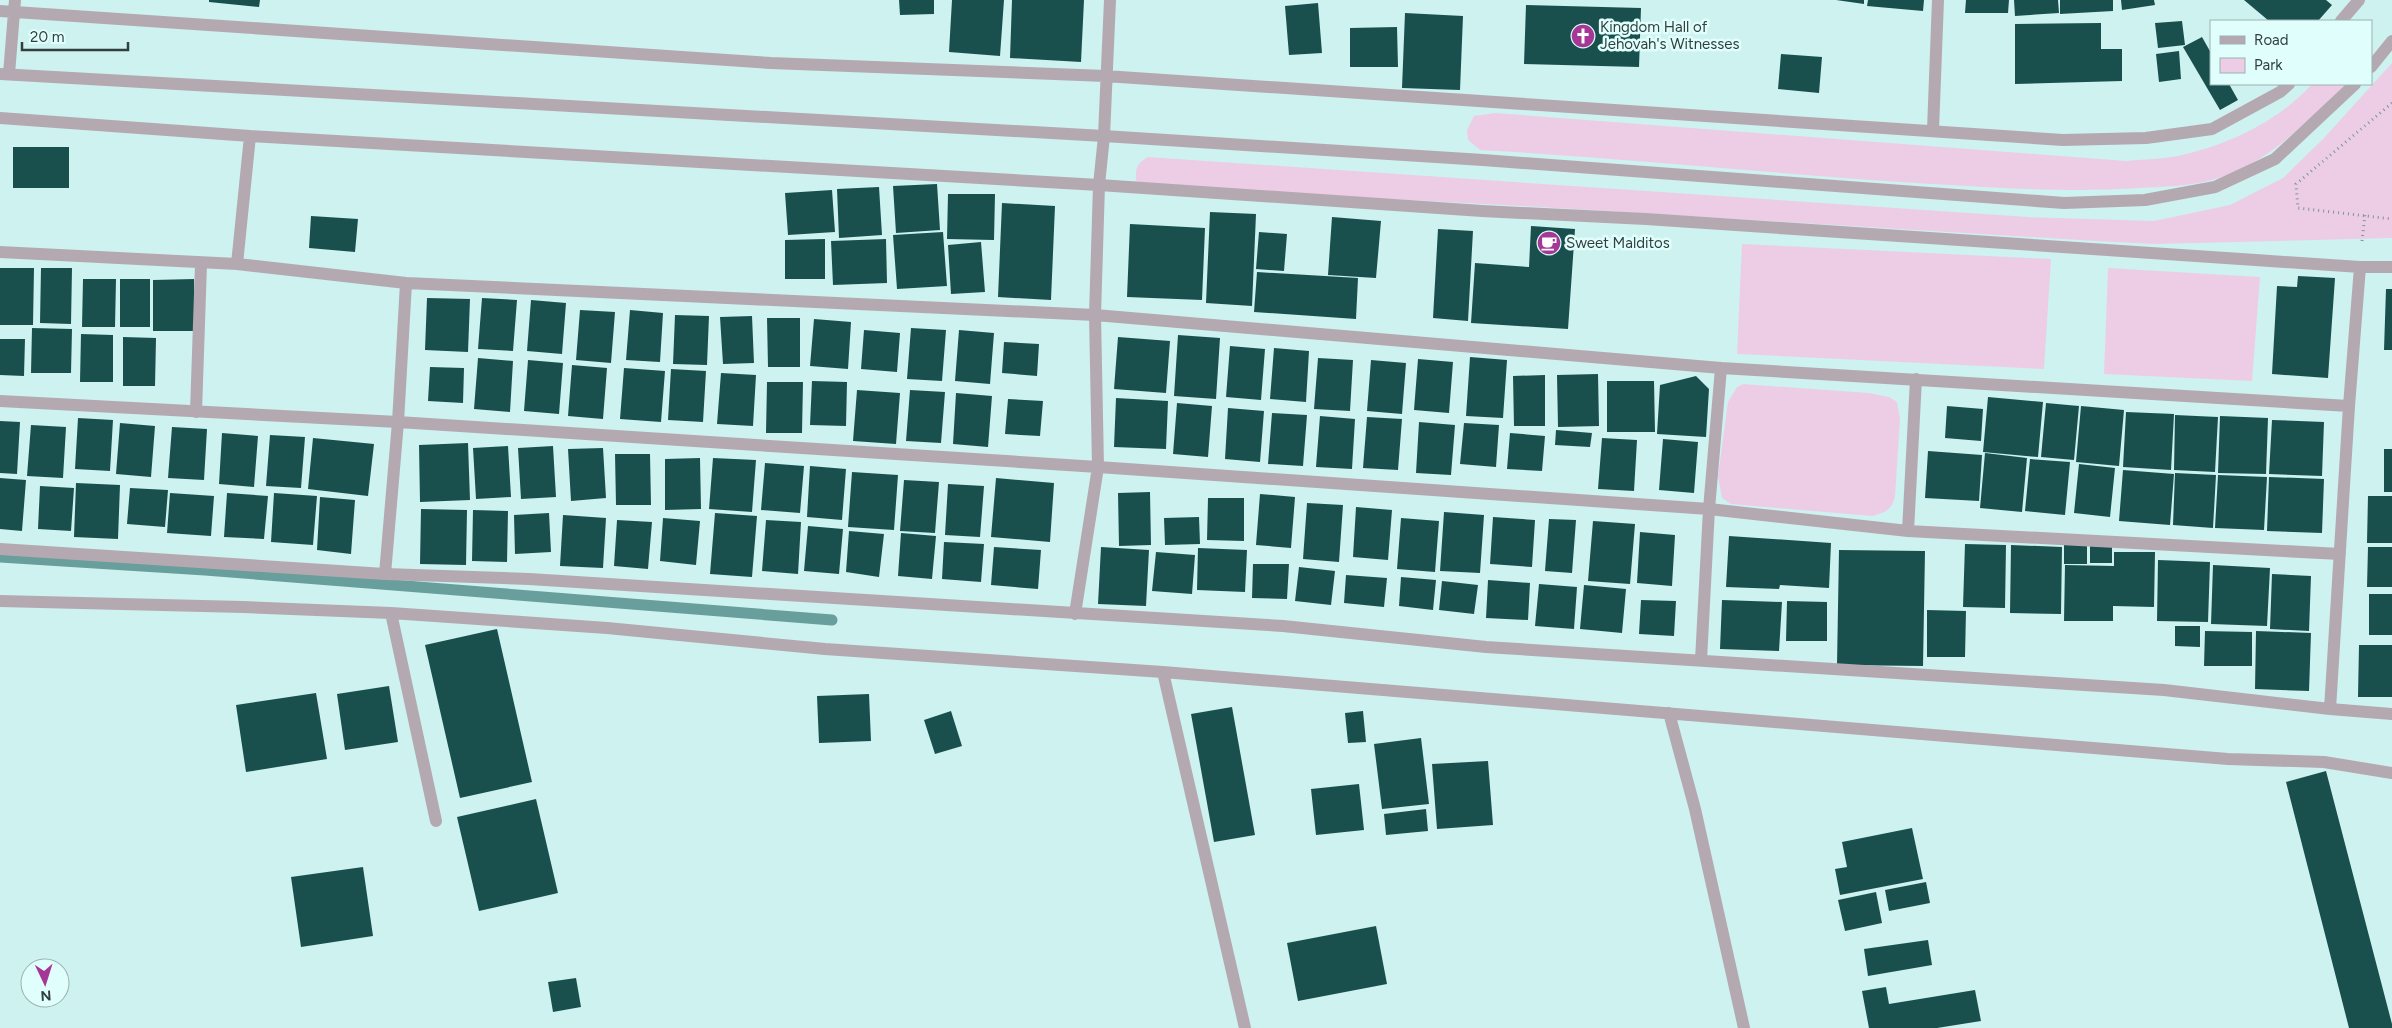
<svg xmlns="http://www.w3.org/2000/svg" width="2392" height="1028" font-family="Figtree,sans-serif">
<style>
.green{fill:#edcde6}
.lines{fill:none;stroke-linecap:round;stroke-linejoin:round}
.stream{stroke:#689e9b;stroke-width:11}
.building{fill:#19504e}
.path{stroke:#7d9695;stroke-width:3;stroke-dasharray:1 4;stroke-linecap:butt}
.minor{stroke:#b4a9b1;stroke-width:12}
.tertiary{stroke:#b4a9b1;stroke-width:12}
.labels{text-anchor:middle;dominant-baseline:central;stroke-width:5;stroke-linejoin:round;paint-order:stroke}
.poi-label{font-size:15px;fill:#31403f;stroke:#e0fefc;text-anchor:start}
</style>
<rect width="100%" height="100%" fill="#cdf2f0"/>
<path class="green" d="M2392,63v175l-237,6 -59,-3 -574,-35 -380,-20 -6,-6c-1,-13 2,-17 12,-23l880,60 126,4 76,-16 53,-27 40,-39z
M2312,84h34c-38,37 -81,82 -134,96 -23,6 -49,7 -72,8 -64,4 -127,1 -190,-3 -157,-9 -313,-26 -470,-35l-12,-10 -1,-10 7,-14 21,-3 631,48c21,-2 44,-2 64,-8 44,-11 92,-35 122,-69z
M1742,244l309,15 -7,110 -307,-15z
M2108,268l152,9 -8,104 -148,-7z
M1743,384l126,9 20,4 8,5 3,17 -5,77c-3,14 -9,16 -23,20l-141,-12 -9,-6 -4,-22 10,-74 9,-15z"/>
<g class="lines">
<path class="stream" d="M0,557l205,13 627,50"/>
</g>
<path class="building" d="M209,0h51l-1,7 -50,-5z
M899,0h35v14l-34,1z
M952,0h52l-4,56 -51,-4z
M1012,0h72l-3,62 -71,-4z
M1836,0h28v4z
M1868,0h56l-1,11 -56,-5z
M1966,0h43l-1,13h-43z
M2014,0h44l1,13 -44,3z
M2060,0h53v11l-53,3z
M2121,0h33l1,5 -33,5z
M2244,0h82l6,5 -14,16h-49z
M1318,3l4,50 -33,2 -4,-49z
M1526,5l115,3 -2,59 -115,-3z
M1405,13l58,3 -3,74 -58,-2z
M2182,21l3,24 -27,3 -3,-25z
M2101,23v26h21v32l-107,3v-60z
M1397,27l1,40h-48v-39z
M2202,37l9,16v31h18l9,16 -18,10 -37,-63z
M2179,51l2,28 -22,3 -3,-28z
M1781,54l41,3 -3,36 -41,-4z
M13,147h56v41h-56z
M937,184l3,46 -44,3 -3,-47z
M879,187l3,48 -43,3 -2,-49z
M832,190l3,42 -47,3 -3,-42z
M948,194h47l-1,46 -47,-1z
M1002,203l53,3 -4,94 -53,-3z
M1210,212l46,2 -4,92 -46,-3z
M311,216l47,3 -3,33 -46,-4z
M1332,217l49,4 -5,57 -48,-3z
M1130,224l75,4 -3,72 -75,-3z
M1531,226l44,3 -7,100 -97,-6 4,-60 54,4z
M1438,229l35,2 -5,90 -35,-3z
M943,232l4,54 -50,3 -4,-54z
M1259,232l28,2 -3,37 -28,-2z
M825,239v40h-40v-39z
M886,239l1,44 -54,2 -2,-44z
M981,242l4,50 -34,2 -3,-49z
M0,268h34l-1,57h-33z
M41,268h31l-1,56 -31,-1z
M1257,272l101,6 -2,41 -102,-7z
M2298,276l37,2 -7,100 -56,-4 5,-88 20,1z
M83,279h33l-1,48h-33z
M120,279h30v48h-30z
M194,279l1,52h-42v-51z
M2386,289h6v61h-8z
M427,298l43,1 -2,53 -43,-2z
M482,298l35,2 -4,51 -35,-2z
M531,300l35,3 -4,51 -35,-3z
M580,310l35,2 -4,51 -35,-3z
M630,310l33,3 -3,49 -34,-2z
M675,315l34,1 -2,49 -34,-1z
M752,316l2,47 -31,1 -3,-47z
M767,318h33v49h-32z
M814,319l37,3 -3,47 -38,-3z
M32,328l40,1 -1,44h-40z
M911,328l35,2 -4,51 -35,-2z
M864,330l36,3 -3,39 -36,-3z
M959,330l35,3 -4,51 -35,-3z
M81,334l32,1v47h-33z
M1178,335l42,3 -4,61 -42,-3z
M123,337l33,1 -1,48h-32z
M1118,337l52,4 -4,52 -52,-4z
M0,339h25l-1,37 -24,-1z
M1004,342l35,2 -2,32 -35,-3z
M1230,346l35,3 -4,51 -35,-3z
M1274,348l35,3 -3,51 -36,-3z
M1470,357l37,3 -4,58 -37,-2z
M478,358l35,3 -3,51 -36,-3z
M1318,358l35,2 -3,51 -36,-2z
M1418,359l35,3 -4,51 -35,-3z
M528,360l35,3 -4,51 -35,-3z
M1371,360l35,3 -4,51 -35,-3z
M572,365l35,3 -4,51 -35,-3z
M430,367l34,1 -1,35 -35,-2z
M624,368l41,3 -4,51 -41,-3z
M671,369l35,2 -3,51 -35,-2z
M721,373l35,2 -3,51 -36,-2z
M1598,374l1,52 -41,1 -1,-52z
M1545,375v51h-31l-1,-50z
M1696,376l13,13 -3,48 -49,-3 3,-49z
M812,381l35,1 -1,44 -36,-1z
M1607,381h47l1,51h-48z
M767,382h36l-1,51h-36z
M857,390l43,3 -4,51 -43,-3z
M910,390l35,2 -4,51 -35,-2z
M956,393l36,3 -4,51 -35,-3z
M1988,397l55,5 -5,55 -55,-5z
M1116,398l52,3 -2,48 -52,-2z
M1008,399l35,2 -3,35 -35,-2z
M1177,403l35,3 -4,51 -35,-3z
M2046,403l33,3 -5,54 -33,-3z
M1947,406l36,3 -2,32 -36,-3z
M2081,406l43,4 -5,56 -43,-4z
M1228,408l36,3 -4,51 -35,-3z
M2126,412l48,2 -3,56 -48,-3z
M1272,413l35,2 -4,51 -35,-2z
M2175,415l43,2 -3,55 -41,-2z
M1320,416l35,3 -3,50 -36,-2z
M2220,416l48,2 -2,56 -48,-1z
M1367,417l35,2 -4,51 -35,-2z
M78,418l35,2 -3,51 -35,-2z
M2272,420l52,2 -2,54 -53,-2z
M0,421l20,1 -3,52 -17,-1z
M1419,422l36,3 -4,50 -35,-2z
M120,423l35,3 -4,51 -35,-3z
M1464,423l35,2 -3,42 -36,-3z
M31,425l35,2 -3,51 -36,-2z
M172,427l35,2 -3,51 -36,-2z
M1556,430l36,3 -2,14 -35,-2z
M222,433l36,3 -4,51 -35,-3z
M1510,433l35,3 -3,35 -35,-2z
M270,435l35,2 -4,51 -35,-2z
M313,438l61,6 -6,52 -60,-7z
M1602,438l35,2 -3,51 -36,-2z
M1663,439l35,3 -4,51 -35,-3z
M468,443l2,57 -50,2 -1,-57z
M508,446l3,51 -35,2 -3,-51z
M553,446l3,51 -35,2 -3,-51z
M603,448l3,50 -35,3 -3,-52z
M2384,449h8v43h-8z
M1928,451l54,4 -3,46 -54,-3z
M1985,453l42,5 -5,54 -42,-4z
M615,454h35l1,51h-35z
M700,458l1,51 -36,1v-51z
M713,458l43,2 -4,52 -43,-3z
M2030,459l40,3 -5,53 -40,-4z
M765,463l39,3 -4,47 -39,-3z
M2079,464l36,4 -5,49 -36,-4z
M810,466l36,3 -4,51 -35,-3z
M2123,470l51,4 -4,51 -51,-4z
M852,472l46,3 -4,55 -46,-3z
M2175,473l41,2 -3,53 -40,-3z
M2218,475l49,2 -3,53 -49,-2z
M2269,477l55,2 -2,54 -55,-2z
M0,478l26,2 -4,51 -22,-2z
M996,478l58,5 -4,59 -59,-5z
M904,480l35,2 -4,51 -35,-2z
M76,483l44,2 -2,54 -44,-2z
M948,484l36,2 -4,51 -35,-2z
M40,486l34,2 -3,43 -33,-2z
M130,488l38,2 -3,37 -38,-3z
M1150,492l1,53 -32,1 -1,-53z
M170,493l44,3 -3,40 -44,-3z
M227,493l41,3 -4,43 -40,-2z
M274,493l43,3 -4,49 -42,-3z
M1260,494l35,3 -4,51 -35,-3z
M2368,496h24v47h-25z
M320,497l35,3 -4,54 -34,-4z
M1208,498h36v43l-37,-1z
M1307,503l36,2 -4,57 -36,-3z
M1356,507l36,3 -4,50 -35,-3z
M421,509l46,1 -1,55 -46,-1z
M473,510l35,1 -1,51 -35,-1z
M1444,512l40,3 -4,58 -40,-2z
M549,513l2,39 -36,2 -1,-39z
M715,513l42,3 -5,61 -42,-3z
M563,515l43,3 -3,50 -43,-2z
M1199,517l1,27 -35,1 -1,-27z
M1493,517l42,3 -3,47 -42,-3z
M663,518l37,3 -4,44 -36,-4z
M1401,518l38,3 -4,51 -38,-3z
M1549,519l27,1 -4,53 -27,-2z
M617,520l35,2 -4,47 -34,-3z
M766,520l35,2 -3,52 -36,-3z
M1593,521l42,3 -5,60 -42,-3z
M808,526l35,3 -4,45 -35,-3z
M849,531l35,3 -5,43 -33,-5z
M1640,532l35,3 -3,51 -35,-3z
M901,533l35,3 -4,43 -34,-3z
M1729,536l102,7 -2,45 -49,-3 -1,4 -53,-2z
M944,542l40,2 -3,38 -39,-3z
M1965,544l41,1 -1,63 -42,-1z
M2064,544h23v20h-23z
M2011,545l51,2 -1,67 -51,-1z
M2090,546l22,1v16h-22z
M994,547l47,3 -3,39 -47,-4z
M1101,547l48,3 -3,56 -48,-2z
M2368,547h24v40h-25z
M1198,548l49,2 -2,42 -48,-2z
M1839,550l86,1 -2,115 -86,-1z
M1156,552l39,3 -3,39 -40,-3z
M2114,552h41l-1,55 -41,-1v15h-49l1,-56 49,1z
M2158,560l52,2 -2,60 -51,-1z
M1253,564h36l-2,35 -35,-1z
M2213,565l57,3 -3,58 -56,-2z
M1299,567l36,4 -4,34 -36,-4z
M2272,574l39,2 -2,55 -39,-2z
M1346,575l41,3 -3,29 -40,-4z
M1401,577l35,3 -3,30 -34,-4z
M1488,580l42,3 -2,37 -42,-2z
M1442,581l36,4 -4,29 -35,-4z
M1539,584l38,3 -3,42 -39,-3z
M1584,585l42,4 -4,44 -42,-4z
M2369,594h23v41h-23z
M1641,600l35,1 -2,35 -35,-2z
M1722,600l60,2 -3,49 -59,-2z
M1787,601l40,1v39h-41z
M1927,610l39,1 -1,46h-38z
M2175,626h25v21l-25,-1z
M497,629l35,153 -72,16 -35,-153z
M2205,631l47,1v34h-48z
M2256,631l55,2 -2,58 -54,-2z
M2359,645h33v52h-34z
M389,686l9,56 -53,8 -8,-56z
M316,693l11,66 -81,13 -10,-67z
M869,694l2,47 -52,2 -2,-47z
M1232,707l23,128 -41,7 -23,-128z
M951,711l11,35 -27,8 -11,-34z
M1363,711l3,31 -18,1 -3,-30z
M1421,738l8,66 -47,5 -8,-65z
M1488,761l5,64 -56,4 -5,-65z
M2326,771l66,253v4h-43l-63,-246z
M1359,784l5,46 -48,5 -5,-46z
M536,799l22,94 -79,18 -22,-94z
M1426,809l2,22 -42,4 -2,-21z
M1912,828l11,51 -83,16 -5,-26 12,-2 -5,-25z
M363,867l10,69 -72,11 -10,-70z
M1926,882l4,21 -41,8 -4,-21z
M1876,892l6,31 -37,8 -7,-31z
M1376,926l11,58 -89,17 -11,-58z
M1928,940l4,25 -64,11 -4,-27z
M576,978l5,29 -28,5 -5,-30z
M1886,987l3,17 86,-14 6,31 -44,7h-68l-7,-37z"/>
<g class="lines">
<path class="path" d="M2392,103l-96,81 2,24 94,11
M2362,241l3,-26"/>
<path class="minor" d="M0,11l771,52 334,13 958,64 83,-2 66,-9 68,-37 9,-8
M2341,21l18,-21
M9,74l6,-74
M0,118l250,18 849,49 383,26 164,8 714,48h32
M1933,130l5,-130
M0,252l237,12 169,19 689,32 626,53 628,38
M237,264l13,-128
M0,401l398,21 700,45 611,42 199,22 432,23
M196,412l5,-148
M1908,531l8,-152
M0,549l385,25 144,5 754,47 203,21 678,43 166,19 62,5
M385,574l13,-152 8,-139
M0,601l243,6 148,6 216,15 218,21 338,23 1065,87 96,3 68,11
M391,613l45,208
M1075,614l23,-147 -3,-152 4,-130 5,-49 6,-136
M1701,660l8,-151 12,-141
M1163,672l82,356
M2330,709l19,-303 11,-139
M1669,713l26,96 49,219"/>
<path class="tertiary" d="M2371,67l21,-26
M0,74l1104,62 379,24 581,43 81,-3 70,-13 60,-28 80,-75"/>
</g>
<defs>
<g id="church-disc" transform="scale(1.25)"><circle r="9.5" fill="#a53897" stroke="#e0fefc"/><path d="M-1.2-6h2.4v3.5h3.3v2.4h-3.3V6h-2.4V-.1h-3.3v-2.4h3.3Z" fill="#fff"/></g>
<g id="cafe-disc" transform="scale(1.25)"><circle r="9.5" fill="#a53897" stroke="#e0fefc"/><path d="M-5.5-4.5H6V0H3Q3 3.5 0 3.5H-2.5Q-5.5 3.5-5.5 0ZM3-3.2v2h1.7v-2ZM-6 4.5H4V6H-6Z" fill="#fff"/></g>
</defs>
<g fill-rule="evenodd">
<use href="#church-disc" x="1583" y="36"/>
<use href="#cafe-disc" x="1549" y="243"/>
</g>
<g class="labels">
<g class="poi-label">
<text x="1600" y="27">Kingdom Hall of<tspan x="1600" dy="17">Jehovah's Witnesses</tspan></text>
<text x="1566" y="243">Sweet Malditos</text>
</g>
</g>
<rect x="2210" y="20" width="162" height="65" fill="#e0fefc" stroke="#9ab2b0"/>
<rect x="2220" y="36" width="25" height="8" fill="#b4a9b1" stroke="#9ab2b0"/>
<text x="2254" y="45" font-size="15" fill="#31403f">Road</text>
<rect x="2220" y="58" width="25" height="15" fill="#edcde6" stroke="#9ab2b0"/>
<text x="2254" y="70" font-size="15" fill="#31403f">Park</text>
<g transform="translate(45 983) rotate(176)"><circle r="24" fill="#e0fefc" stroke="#9ab2b0"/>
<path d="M0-4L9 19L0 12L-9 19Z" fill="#a53897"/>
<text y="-8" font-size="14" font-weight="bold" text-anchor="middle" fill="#31403f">N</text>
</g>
<path d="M22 42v8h106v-8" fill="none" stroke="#31403f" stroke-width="2.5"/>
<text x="30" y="42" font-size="15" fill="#31403f" stroke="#e0fefc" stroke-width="4" paint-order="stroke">20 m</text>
</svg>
